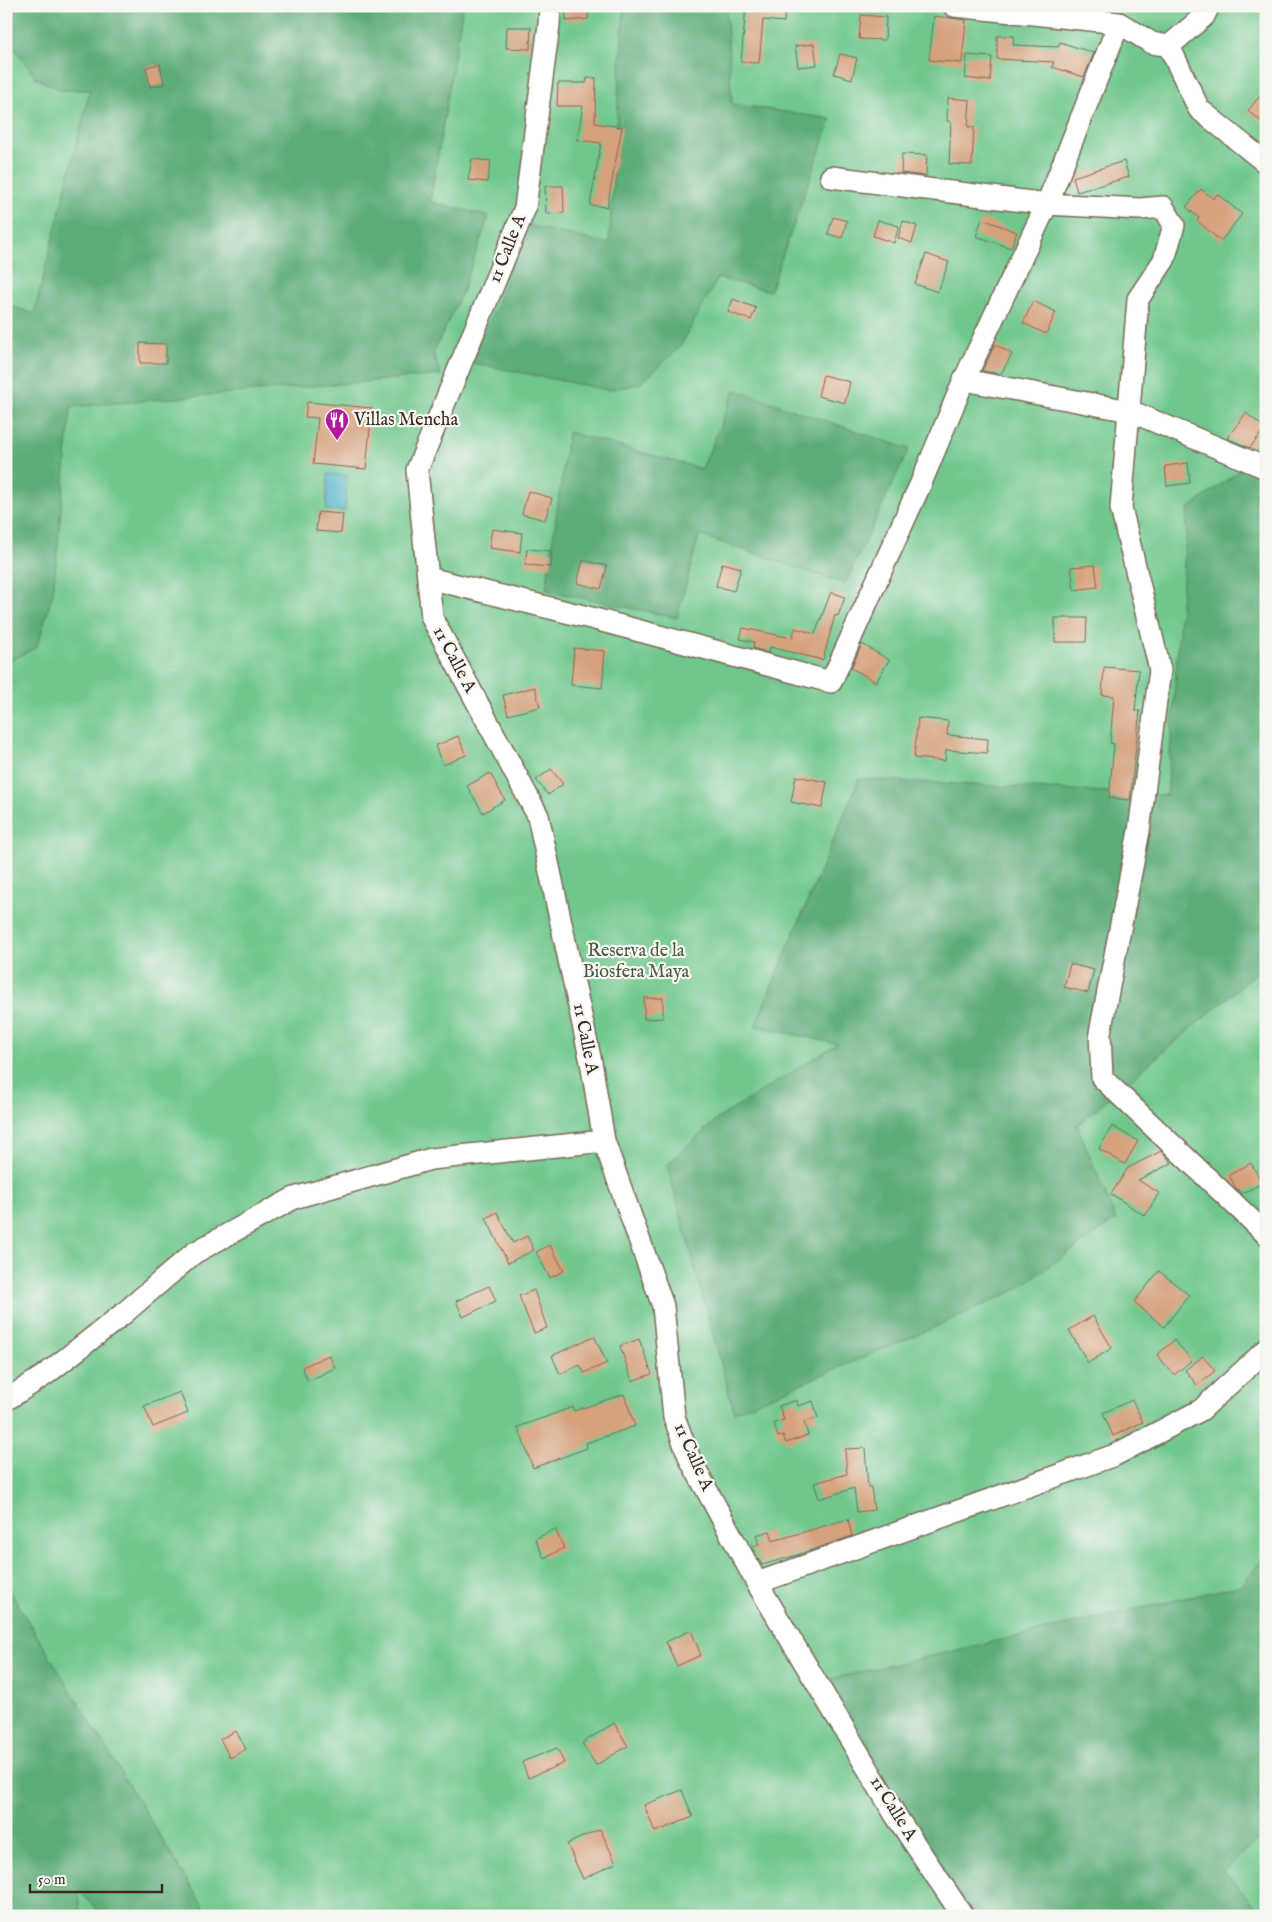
<svg xmlns="http://www.w3.org/2000/svg" width="1272" height="1922" font-family="'IM FELL English',serif">
<style>
.green{fill:#6fc78d;stroke:#557856}
.forest{fill:#5bac78;stroke:#4b6b4b}
.water{fill:#4cb2cb;stroke:#446e74}
.building{fill:#d5a07c}
.lines{fill:none;stroke-linecap:round;stroke-linejoin:round}
.minor-casing{stroke:#786b59;stroke-width:24}
.minor{stroke:#fff;stroke-width:21}
.labels{text-anchor:middle;dominant-baseline:central;stroke-width:4.5;stroke-linejoin:round;paint-order:stroke}
.street-label{font-size:18px;fill:#3b2a1e;stroke:#f6f6f2}
.poi-label{font-size:18px;fill:#3b2a1e;stroke:#f6f6f2;text-anchor:start}
.park-label{font-size:18px;fill:#4b593f;stroke:#f6f6f2}
</style>
<rect width="100%" height="100%" fill="#f6f6f2"/>
<filter id="ink" filterUnits="userSpaceOnUse"><feTurbulence type="fractalNoise" baseFrequency=".02" numOctaves="2"/><feDisplacementMap in="SourceGraphic" scale="10" xChannelSelector="R" yChannelSelector="G"/><feConvolveMatrix kernelMatrix="1 2 1 2 8 2 1 2 1" color-interpolation-filters="sRGB"/></filter>
<filter id="wash" filterUnits="userSpaceOnUse"><feTurbulence type="fractalNoise" baseFrequency=".0096" numOctaves="4" result="noise"/><feDisplacementMap in="SourceGraphic" scale="20" xChannelSelector="R" yChannelSelector="G"/><feGaussianBlur stdDeviation="1.12" result="paint"/><feColorMatrix in="noise" values="0 0 0 0 0 0 0 0 0 0 0 0 0 0 0 0 0 1.4 0 .05"/><feComposite in="paint" operator="in"/></filter>
<g filter="url(#wash)">
<rect width="100%" height="100%" fill="#e9e4c6"/>
<path class="green" d="M6,6h1260v1910h-1260z"/>
<path class="forest" d="M6,6h457l-33,196 59,14 -28,79 -28,58 8,22 -370,32 -18,186 -16,54 -31,16v-359l28,10 56,-224h-29l-25,-12 -29,-40z
M624,6h102l6,98 99,15 -61,172 -52,-13 -39,70 -39,36 -32,6 -140,-28 29,-56 26,-82 86,20z
M735,390l174,59 -64,135 -146,-49 -22,83 -131,-28 22,-158 134,37z
M1266,451v514l-189,160 39,95 -104,72 -79,36 -199,84 -67,-247 50,-46 120,-75 -82,-18 104,-247 308,16 21,-286z
M1266,1555v277l-42,39 40,45h-290l-44,-64 -104,-172 416,-95z
M6,1585l203,331h-106l-24,-25 1,25h-74z"/>
<path class="water" d="M328,474l19,1 -2,36 -19,-1z"/>
<g id="blocks">
<path class="building" d="M565,6h23v13l-22,2z
M746,6h39l-1,16 -21,-2 -4,43 -18,-1z
M861,15l25,2 -1,23 -26,-1z
M934,16l32,4 -4,43 -33,-3z
M507,27h24l-1,22 -24,-1z
M997,36h17l-1,9 45,2 2,-5 34,11 -10,24 -32,-10 2,-5 -57,-3z
M814,44l3,21 -19,2 -3,-21z
M840,54l17,4 -5,21 -18,-5z
M967,55l25,2 -2,24 -25,-3z
M160,64l4,20 -14,3 -4,-20z
M587,78h9l-1,45 27,4 -15,80 -17,-2 11,-62 -24,-3 6,-34h-26l1,-23h28z
M1266,88v37l-18,-14z
M948,98l22,2 -2,27h6l-2,38 -23,-1 2,-42 -4,-1z
M902,154l25,1 -1,21 -25,-3z
M472,159l19,2 -4,21 -19,-2z
M1124,161l5,16 -52,15 -4,-15z
M545,186h18l1,27 -18,1z
M1201,189l13,10 3,-5 25,20 -21,27 -24,-20 2,-3 -13,-11z
M833,217l14,4 -5,17 -14,-4z
M982,219l35,13 -6,16 -35,-12z
M878,220l21,6 -5,17 -21,-7z
M903,221l14,5 -5,17 -14,-5z
M926,254l23,8 -11,30 -23,-8z
M733,299l23,9 -5,12 -23,-8z
M1033,301l23,11 -10,22 -23,-11z
M140,343l26,1v19h-26z
M995,344l17,10 -11,20 -19,-3z
M823,375l27,7 -5,21 -27,-7z
M307,402l65,6 -6,61 -53,-5 5,-46 -13,-1z
M1246,413l19,15 -15,20 -23,-10z
M1188,463l2,20 -23,3 -2,-20z
M528,491l24,7 -7,22 -23,-6z
M318,512l25,2 -2,19 -25,-2z
M492,529l30,4 -2,19 -31,-4z
M527,549l25,2 -1,16 -26,-2z
M583,560l24,6 -6,23 -24,-6z
M722,563l19,5 -7,23 -18,-5z
M1095,565l3,22 -24,3 -3,-23z
M831,592l14,5 -7,19 -3,-1 -12,45 -53,-13 -1,6 -16,-5 1,-6 -14,-3 3,-11 49,10 3,-10 20,6z
M1055,618h32l-1,24h-31z
M862,644l27,16 -13,22 -25,-14z
M574,648l31,3 -3,37 -31,-3z
M1104,667l35,3 -4,41h5l-10,89 -21,-2 5,-54 -4,-1 4,-47 -12,-1z
M535,687l5,20 -32,8 -5,-20z
M918,718l30,3 -1,14 41,4 -1,14 -41,-3 -1,11 -31,-3z
M458,736l8,19 -23,10 -8,-19z
M551,769l12,15 -15,11 -12,-15z
M490,773l15,27 -22,13 -16,-27z
M796,776l31,6 -5,26 -31,-6z
M1070,964l24,6 -6,23 -24,-6z
M644,998h19v20l-19,1z
M1112,1126l26,15 -13,23 -26,-15z
M1161,1151l11,12 -34,17 21,13 -14,23 -34,-22 17,-26z
M1251,1163l11,20 -20,11 -6,-6 -7,-13z
M497,1212l16,31 14,-7 7,14 -26,13 -22,-45z
M550,1245l14,26 -14,7 -14,-26z
M1159,1271l30,24 -25,32 -30,-25z
M489,1286l7,15 -33,16 -7,-16z
M534,1290l13,38 -13,5 -15,-37z
M1093,1316l19,32 -24,15 -19,-33z
M594,1336l13,27 -23,10 -4,-8 -20,9 -8,-18z
M639,1339l13,35 -20,7 -12,-35z
M1174,1340l18,20 -18,15 -17,-20z
M329,1355l6,13 -27,13 -6,-14z
M1203,1356l12,15 -18,14 -12,-15z
M180,1392l8,21 -35,14 -9,-21z
M624,1394l11,32 -49,17 1,5 -54,20 -15,-41 55,-20 1,4z
M797,1400l1,6 15,-5 5,17 -14,4 4,13 -22,8 -3,-7 -5,1 -4,-14 10,-3 -5,-14z
M1132,1400l11,22 -30,14 -10,-23z
M865,1448l3,39h3l3,23 -17,2 -3,-24 -35,11 -5,-16 33,-9 -2,-25z
M848,1519l4,17 -55,19 -35,10 -10,-18 7,-2 -3,-10 14,-4 3,10z
M555,1529l9,19 -20,10 -9,-19z
M691,1630l10,25 -24,11 -11,-24z
M614,1723l14,23 -32,19 -14,-22z
M236,1731l10,18 -16,9 -10,-19z
M557,1748l7,15 -36,15 -6,-16z
M682,1790l11,27 -38,15 -11,-27z
M600,1829l16,34 -33,16 -16,-35z"/>
</g>
</g>
<g filter="url(#ink)">
<use href="#blocks" fill-opacity="0" stroke="#786b59" stroke-width="1"/>
<g class="lines">
<g class="minor-casing">
<path id="minor" d="M550,6l-1,19 -24,183 -108,262 15,148 106,198 53,246 13,79 59,165 11,111 16,42 67,124 139,233 67,100
M954,6l165,17 33,20 17,3 35,-30 5,-10
M1169,46l30,63 67,54
M831,177l216,27 93,5 23,-2 11,18 -10,35 -26,39 -17,209 39,162 -21,161 -39,202 2,45 164,156
M964,380l166,31 136,57
M428,578l163,40 240,64 90,-199 43,-103 83,-176 72,-181
M6,1400l39,-25 78,-61 71,-61 100,-55 137,-39 173,-18
M757,1583l358,-128 86,-45 65,-60"/>
</g>
<use href="#minor" class="minor"/>
</g>
</g>
<defs>
<g id="restaurant-pin" transform="scale(1.25)"><path d="M0 17L-7.5 6A9.5 9.5 0 1 1 7.5 6Z" fill="#b5179e" stroke="#f6f6f2"/><path d="M-5-6h1v4h1v-4h1v4h1v-4h1v5L-1.5 .5V6h-2V.5L-5-1ZM5-6V6H3V1.5H1.5Q1.5-4 5-6Z" fill="#fff"/></g>
</defs>
<g fill-rule="evenodd">
<use href="#restaurant-pin" x="337" y="420"/>
</g>
<g class="labels">
<g class="street-label">
<text transform="translate(508 249) rotate(-68)">11 Calle A</text>
<text transform="translate(454 660) rotate(62)">11 Calle A</text>
<text transform="translate(585 1039) rotate(79)">11 Calle A</text>
<text transform="translate(693 1457) rotate(66)">11 Calle A</text>
<text transform="translate(893 1809) rotate(58)">11 Calle A</text>
</g>
<g class="poi-label">
<text x="354" y="420">Villas Mencha</text>
</g>
<g class="park-label">
<text x="636" y="951">Reserva de la<tspan x="636" dy="21">Biosfera Maya</tspan></text>
</g>
</g>
<rect width="1272" height="1922" fill="none" stroke="#f6f6f2" stroke-width="25"/>
<path d="M30 1884v8h132v-8" fill="none" stroke="#3b2a1e" stroke-width="2.5"/>
<text x="38" y="1884" font-size="15" fill="#3b2a1e" stroke="#f6f6f2" stroke-width="4" paint-order="stroke">50 m</text>
</svg>
